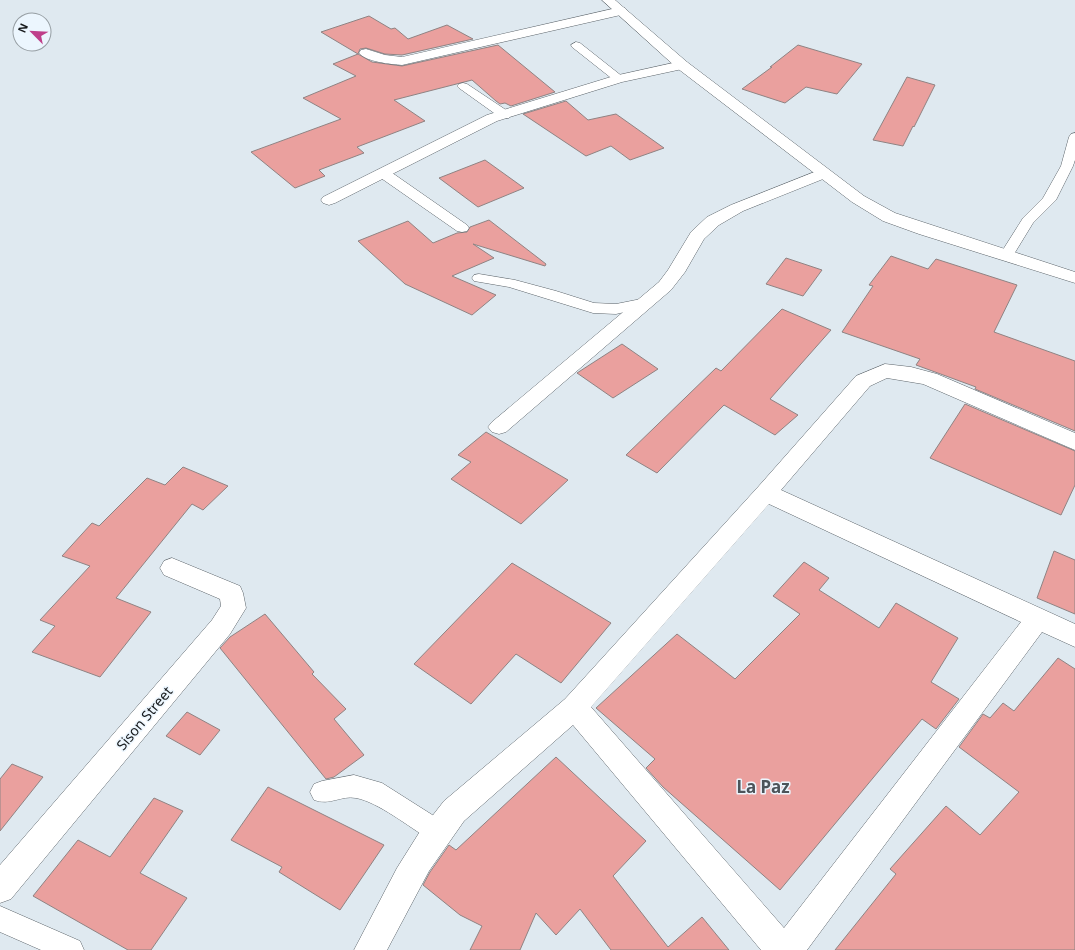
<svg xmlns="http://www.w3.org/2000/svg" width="1075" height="950" font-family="'Noto Sans',sans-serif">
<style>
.building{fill:#eaa09e;stroke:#8f8383}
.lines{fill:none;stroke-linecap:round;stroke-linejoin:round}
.service-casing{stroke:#5d656b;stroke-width:1}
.minor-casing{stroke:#5d656b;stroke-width:1}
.tertiary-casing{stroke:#5d656b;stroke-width:1}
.service{fill:#fff;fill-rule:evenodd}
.minor{fill:#fff;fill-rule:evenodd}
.tertiary{fill:#fff;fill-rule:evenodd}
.labels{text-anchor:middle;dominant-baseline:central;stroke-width:3;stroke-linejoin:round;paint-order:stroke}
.near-street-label{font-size:14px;fill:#16191b;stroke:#ecf6fe}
.near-quarter-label{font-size:17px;font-weight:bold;fill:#4c545a;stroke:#ecf6fe}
</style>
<rect width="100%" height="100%" fill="#dfe9f0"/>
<path class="building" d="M369,16l22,13 4,-1 13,11 39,-14 26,14 -71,16 -17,-1 -19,-6 -6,1 -2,5 -37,-22z
M498,45l57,47 -44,14 -6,-3 -5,1 -4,-3 -24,-21 -78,20 31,21 -68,26 7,6 -45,17 6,6 -30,12 -44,-36 90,-33 -38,-21 53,-22 -23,-12 25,-10 14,8 30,4z
M798,45l64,19 -25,30 -31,-7 -21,16 -43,-14 30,-22h-2z
M907,77l28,8 -21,42 -1,-1 -10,20 -30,-6z
M566,101l22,19 28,-6 48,34 -34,12 -19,-14 -25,10 -63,-42z
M485,160l39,28 -46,19 -39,-29z
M489,220l57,44 -1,2 -72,-22 21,14 -42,18 44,19 -24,20 -67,-31 -47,-43 50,-20 25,22 24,-10 10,-1 3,-5z
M891,256l37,13 8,-10 81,26 -23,47 81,29v70l-100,-42 1,-2 -60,-22 4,-6 -78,-27 31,-46 -4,-1z
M786,258l36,12 -19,26 -37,-12z
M782,309l49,21 -61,69 28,16 -23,20 -51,-30 -67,68 -31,-18 90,-87 5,3z
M622,344l36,25 -45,29 -36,-25z
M965,404l110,47v34l-14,30 -131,-57z
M486,432l82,48 -47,44 -70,-45 20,-17 -13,-7z
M183,467l45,19 -25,24 -11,-6 -76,94 35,14 -51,65 -68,-25 23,-26 -15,-6 50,-54 -28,-10 30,-33 7,3 48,-48 18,7z
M1054,551l21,9v54l-38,-16z
M804,562l25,16 -10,12 60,38 17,-25 62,35 -27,44 28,17 -23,30 -14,-10 -142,171 -117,-103 -17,-19 9,-9 -59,-51 81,-74 58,45 65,-65 -27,-18z
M512,563l99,60 -50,60 -45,-29 -45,50 -57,-40z
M265,614l49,58 -2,2 34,35 -12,10 30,36 -30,22 -8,2 -106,-131 10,-11z
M1058,658l17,11v281h-240l61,-76 -6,-5 56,-63 34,29 39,-43 -60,-45 24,-33 7,4 13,-15 11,8z
M187,712l33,18 -20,25 -34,-19z
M556,757l90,84 -33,35 55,71 34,-30 27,33h-118l-31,-41 -24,26 -20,-22 -16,37h-50l12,-24 -22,-11 -37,-30 7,-13 19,-27 7,5z
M12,764l31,13 -43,54v-52z
M268,787l116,58 -44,65 -61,-38 3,-5 -51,-27z
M154,798l29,13 -43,62 47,25 -36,52h-23l-95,-54 45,-56 32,17z"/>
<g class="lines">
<g class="service-casing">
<path id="service" d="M576,42l4,1 43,34 2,2 -2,2h-8l-43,-34 -1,-2z
M463,83l4,1 42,28 2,3 -2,3h-8l-42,-30 -2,-2 2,-2z
M1075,133v27l-2,6 -17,34 -23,23 -22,36 -5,1 -5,-1 -2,-3 24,-38 20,-20 18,-32 8,-29 2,-3z
M383,169l5,1 79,55 2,3 -2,3 -5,1 -5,-1 -79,-55 -1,-3 1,-3z
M479,274l36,6 41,11 38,12 22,1 25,-5 5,2 3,3 -3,3 -30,7 -23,-1 -84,-26 -35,-6 -2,-3 2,-3z
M354,775l28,8 63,40 4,8 -4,8 -8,4 -8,-4c-20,-12 -51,-37 -73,-41 -15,-3 -26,8 -42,2l-4,-8 4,-8 8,-3z
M0,906l80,35 4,9h-43l-41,-18z"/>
</g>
<g class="minor-casing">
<path id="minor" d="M621,7l4,1 2,3 -2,3 -223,51c-11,-1 -36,-3 -43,-12l2,-3 5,-1 19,6 17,2z
M682,61l5,1 2,3 -2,3 -65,14 -125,39 -162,82 -6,2 -6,-2 -2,-3 2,-3 164,-82 127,-39z
M822,169l6,2 2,3 -2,3 -85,34 -24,14 -15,14 -19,33 -14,18 -165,142 -7,2 -7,-2 -4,-5 4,-5 167,-140 9,-12 23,-38 16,-15 24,-12z
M885,364l26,3 26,7 138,59v17l-152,-66 -36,-6 -17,8 -89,104 294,134v23l-33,-15 -235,318h-46l-188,-225 -109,96 -35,50 -42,79h-33l43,-82 22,-35 25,-32 121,-102 193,-212 98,-111zM769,504l252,118 -237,306 -193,-221z
M172,558l68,28 3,7 3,15 -16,26 -219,265 -11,4v-38l212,-245 9,-14 -1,-7 -56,-24 -4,-7 4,-7z"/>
</g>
<g class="tertiary-casing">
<path id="tertiary" d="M602,0h13l72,62 177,134 31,17 180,59v11l-156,-49 -36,-13 -31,-19 -175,-134z"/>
</g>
<use href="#service" class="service"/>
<use href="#minor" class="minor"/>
<use href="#tertiary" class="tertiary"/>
</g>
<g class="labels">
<g class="near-street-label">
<text transform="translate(144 718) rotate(-50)">Sison Street</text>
</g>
<g class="near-quarter-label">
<text x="763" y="786">La Paz</text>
</g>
</g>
<g transform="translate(32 32) rotate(294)"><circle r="19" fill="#ecf6fe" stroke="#969ea3"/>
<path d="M0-3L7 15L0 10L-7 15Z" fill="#bf3f8a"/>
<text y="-6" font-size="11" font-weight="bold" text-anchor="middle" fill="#16191b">N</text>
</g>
</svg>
